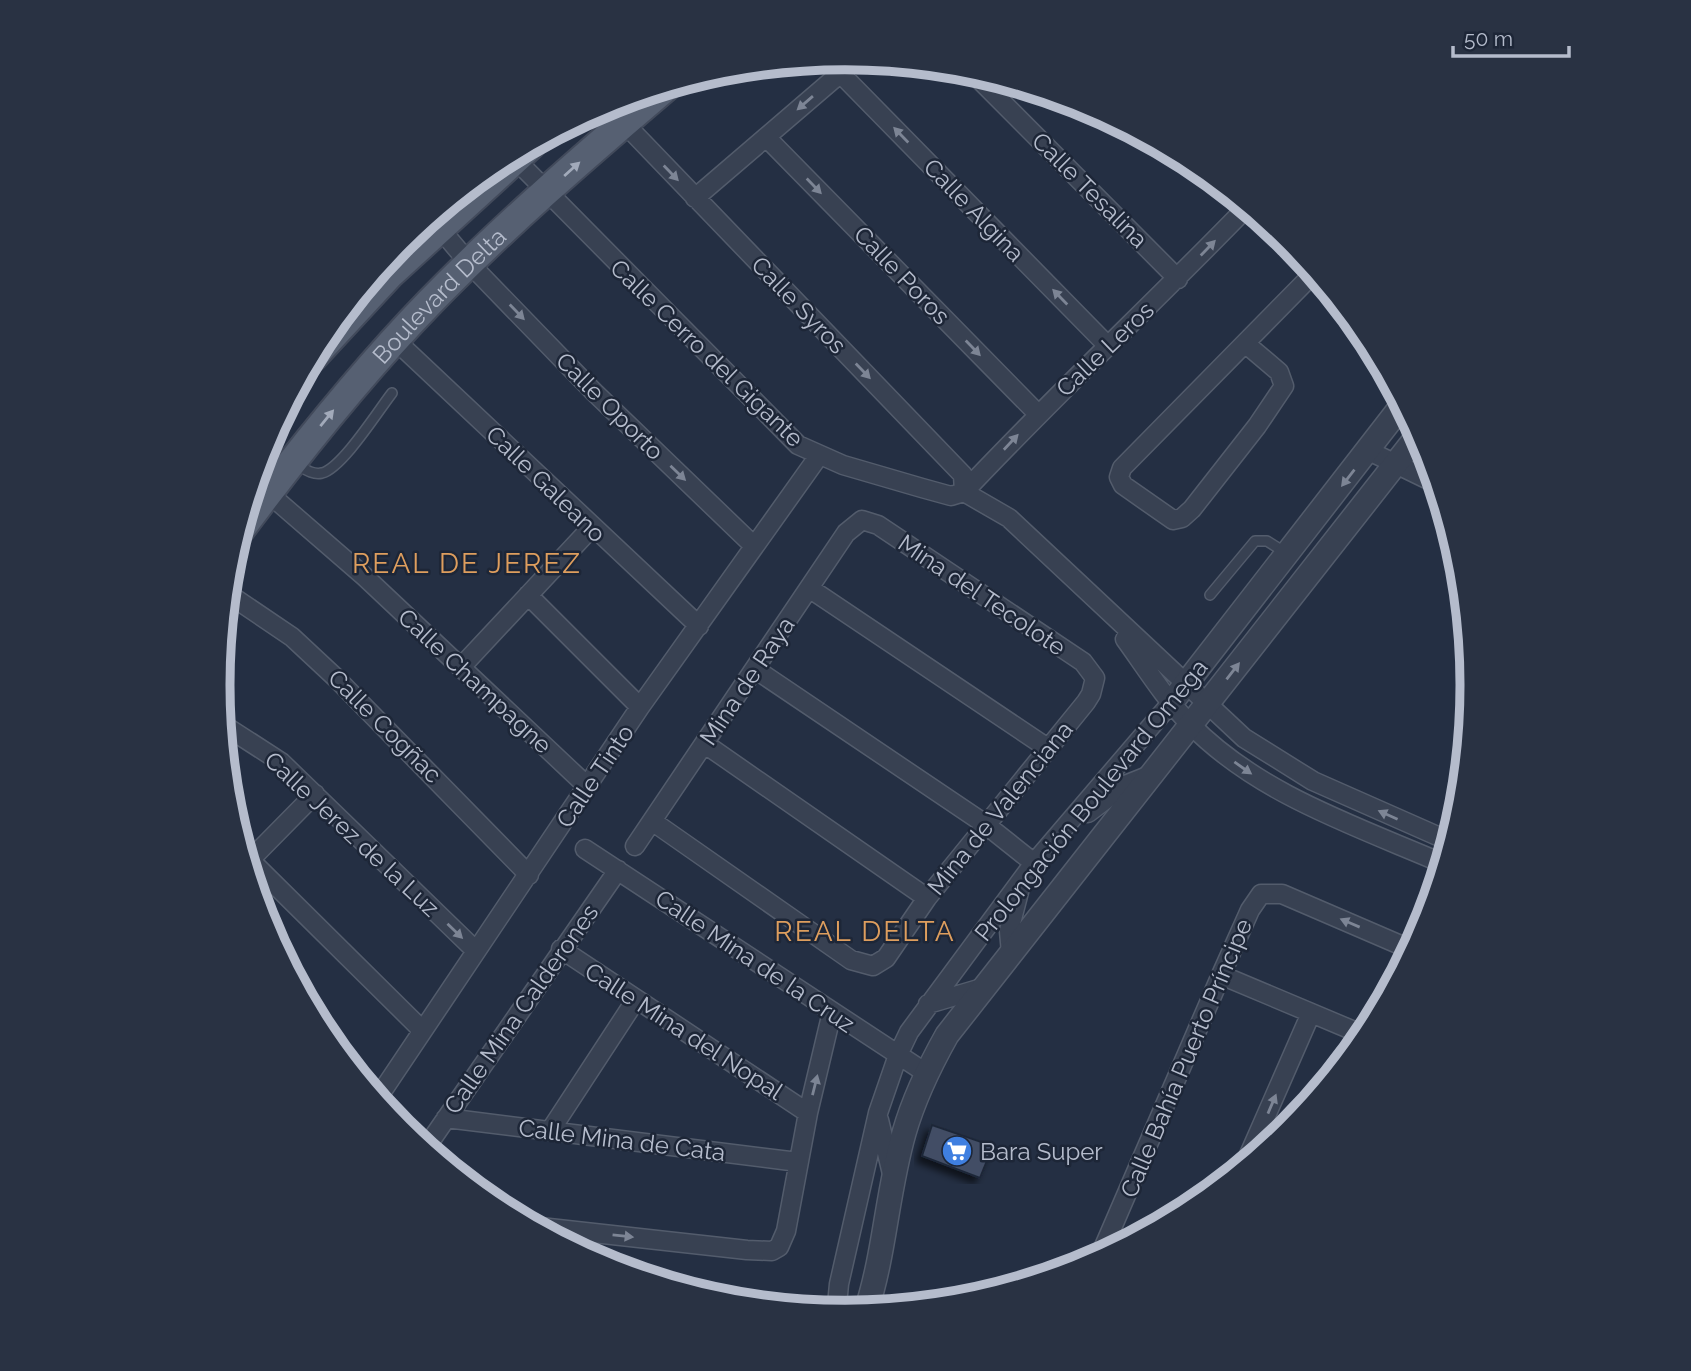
<svg xmlns="http://www.w3.org/2000/svg" width="1691" height="1371" font-family="Raleway,sans-serif">
<style>
.building{fill:#424e65;stroke:#1f2839;stroke-width:2;filter:url(#shadow)}
.lines{fill:none;stroke-linecap:round;stroke-linejoin:round}
.service-casing{stroke:#535c6c;stroke-width:12}
.minor-casing{stroke:#535c6c;stroke-width:21}
.tertiary-casing{stroke:#535c6c;stroke-width:26}
.primary-casing{stroke:#424a5b;stroke-width:32}
.service{stroke:#384152;stroke-width:9}
.minor{stroke:#384152;stroke-width:18}
.tertiary{stroke:#384152;stroke-width:23}
.primary{stroke:#566072;stroke-width:28}
.oneway{fill:#7d8595}
.oneway2{fill:#a2aaba}
.labels{text-anchor:middle;dominant-baseline:central;stroke-width:5;stroke-linejoin:round;paint-order:stroke}
.street-label{font-size:24px;fill:#b5bccc;stroke:#1d2637}
.poi-label{font-size:24px;fill:#b5bccc;stroke:#1d2637;text-anchor:start}
.quarter-label{font-size:28px;letter-spacing:2px;fill:#de9e5e;stroke:#1d2637}
.rim{fill:none;stroke:#b5bccc;stroke-width:9}
</style>
<defs>
<filter id="shadow"><feDropShadow dx="-5.5" dy="5.5" stdDeviation="3.5" flood-color="#0009"/></filter>
</defs>
<rect width="100%" height="100%" fill="#242f43"/>
<path class="building" d="M932,1125l61,21 -13,32 -58,-22z"/>
<g class="lines">
<g class="service-casing">
<path id="service" d="M296,464c9,5 16,11 26,9 20,-5 56,-62 70,-80
M1210,595l45,-54h12l19,12"/>
</g>
<g class="minor-casing">
<path id="minor" d="M971,71l207,208
M840,73l268,273
M624,123l339,352 1,17
M766,137l271,276
M512,156l286,289 45,20 79,23 29,8 13,-4 45,26 235,220 69,43 138,61
M1226,190l19,19
M695,198l162,-139
M431,218l38,45 125,129 160,154
M395,340l304,286
M1246,344l33,28 5,14 -27,40 -65,83 -10,9 -9,2 -50,-35 -4,-8 3,-9 193,-196
M1369,451l68,33
M964,492c92,-98 190,-189 283,-285
M268,493l97,84 222,209
M809,588l237,159
M227,593l65,44 44,41 193,197
M528,595l112,112
M1125,639c21,29 40,60 65,85 68,70 166,102 254,140
M462,666l129,-138
M755,669l230,155 49,39
M222,724l59,38 195,189
M705,744l222,154
M1088,813l37,-28 25,-10
M635,846l211,-313 16,-13 16,5 205,137 12,16 -4,16 -5,8 -159,196 -41,60 -13,8 -22,-6 -199,-139
M585,849l341,224
M244,854l178,176
M247,863l68,-69
M561,949l247,164
M1011,953l-2,-22 11,-43
M1221,975l145,61
M928,1004l54,-16
M377,1099l263,-392 178,-250
M446,1118l352,44
M879,1120l14,58
M550,1131l85,-130
M425,1149l193,-279
M1244,1166l67,-153
M531,1226l216,24 25,1 7,-4 7,-16 22,-118 24,-101
M1099,1258l122,-283 29,-65 11,-16h21l130,56
M842,1313l-5,-8 2,-21 39,-171 20,-58 11,-23 125,-169 137,-160"/>
</g>
<g class="tertiary-casing">
<path id="tertiary" d="M1171,703l232,-299
M866,1311c19,-58 21,-119 38,-178 10,-35 25,-66 43,-98l472,-601"/>
</g>
<g class="primary-casing">
<g id="primary">
<path d="M313,357l76,-82 142,-130"/>
<path id="s1" d="M240,530c59,-79 121,-157 190,-228 74,-76 155,-146 236,-215"/>
</g>
</g>
<use href="#service" class="service"/>
<use href="#minor" class="minor"/>
<use href="#tertiary" class="tertiary"/>
<use href="#primary" class="primary"/>
</g>
<defs><path id="oneway-solid" d="M-6-.8H1V-3.2L6.5 0L1 3.2V.8H-6Z" transform="scale(1.75)"/></defs>
<g class="oneway">
<use href="#oneway-solid" transform="translate(805 103) rotate(139)"/>
<use href="#oneway-solid" transform="translate(901 135) rotate(-134)"/>
<use href="#oneway-solid" transform="translate(671 173) rotate(46)"/>
<use href="#oneway-solid" transform="translate(814 186) rotate(46)"/>
<use href="#oneway-solid" transform="translate(1208 248) rotate(-46)"/>
<use href="#oneway-solid" transform="translate(1060 297) rotate(-134)"/>
<use href="#oneway-solid" transform="translate(517 312) rotate(46)"/>
<use href="#oneway-solid" transform="translate(973 348) rotate(46)"/>
<use href="#oneway-solid" transform="translate(863 371) rotate(46)"/>
<use href="#oneway-solid" transform="translate(1011 442) rotate(-47)"/>
<use href="#oneway-solid" transform="translate(678 473) rotate(44)"/>
<use href="#oneway-solid" transform="translate(1348 478) rotate(128)"/>
<use href="#oneway-solid" transform="translate(1233 671) rotate(-52)"/>
<use href="#oneway-solid" transform="translate(1243 768) rotate(35)"/>
<use href="#oneway-solid" transform="translate(1388 815) rotate(-156)"/>
<use href="#oneway-solid" transform="translate(1350 923) rotate(-157)"/>
<use href="#oneway-solid" transform="translate(455 931) rotate(44)"/>
<use href="#oneway-solid" transform="translate(815 1085) rotate(-76)"/>
<use href="#oneway-solid" transform="translate(1272 1104) rotate(-67)"/>
<use href="#oneway-solid" transform="translate(623 1236) rotate(6)"/>
</g>
<g class="oneway2">
<use href="#oneway-solid" transform="translate(572 169) rotate(-42)"/>
<use href="#oneway-solid" transform="translate(327 418) rotate(-51)"/>
</g>
<defs>
<g id="supermarket-disc" transform="scale(1.575)"><circle r="9.5" fill="#3f7fe0" stroke="#1d2637"/><path d="M-6-5.5h2.5l.6 2H6L4.5 2H-2.5L-4.4-4H-6ZM-1.5 3.2a1.3 1.3 0 1 0 .1 0ZM3 3.2a1.3 1.3 0 1 0 .1 0Z" fill="#fff"/></g>
</defs>
<g fill-rule="evenodd">
<use href="#supermarket-disc" x="957" y="1151"/>
</g>
<g class="labels">
<g class="street-label">
<text transform="translate(1090 190) rotate(45)">Calle Tesalina</text>
<text transform="translate(974 210) rotate(46)">Calle Algina</text>
<text transform="translate(902 275) rotate(46)">Calle Poros</text>
<text stroke="none"><textPath href="#s1" startOffset="308">Boulevard Delta</textPath></text>
<text transform="translate(799 305) rotate(46)">Calle Syros</text>
<text transform="translate(1105 349) rotate(-44)">Calle Leros</text>
<text transform="translate(707 353) rotate(44)">Calle Cerro del Gigante</text>
<text transform="translate(610 406) rotate(45)">Calle Oporto</text>
<text transform="translate(546 484) rotate(44)">Calle Galeano</text>
<text transform="translate(982 595) rotate(34)">Mina del Tecolote</text>
<text transform="translate(475 681) rotate(43)">Calle Champagne</text>
<text transform="translate(747 681) rotate(-56)">Mina de Raya</text>
<text transform="translate(385 726) rotate(45)">Calle Cogñac</text>
<text transform="translate(595 776) rotate(-56)">Calle Tinto</text>
<text transform="translate(1091 800) rotate(-51)">Prolongación Boulevard Omega</text>
<text transform="translate(1000 808) rotate(-51)">Mina de Valenciana</text>
<text transform="translate(352 834) rotate(43)">Calle Jerez de la Luz</text>
<text transform="translate(755 961) rotate(34)">Calle Mina de la Cruz</text>
<text transform="translate(521 1009) rotate(-55)">Calle Mina Calderones</text>
<text transform="translate(684 1031) rotate(33)">Calle Mina del Nopal</text>
<text transform="translate(1186 1058) rotate(-67)">Calle Bahía Puerto Príncipe</text>
<text transform="translate(622 1140) rotate(7)">Calle Mina de Cata</text>
</g>
<g class="poi-label">
<text x="980" y="1151">Bara Super</text>
</g>
<g class="quarter-label">
<text x="467" y="563">REAL DE JEREZ</text>
<text x="865" y="931">REAL DELTA</text>
</g>
</g>
<path d="M0 0H1691V1371H0ZM230 685a615 615 0 1 1 1230 0a615 615 0 1 1-1230 0Z" fill="#293243" fill-rule="evenodd"/>
<path class="rim" d="M230 685a615 615 0 1 1 1230 0a615 615 0 1 1-1230 0Z"/>
<path d="M1453 46v10h116v-10" fill="none" stroke="#b5bccc" stroke-width="3.5"/>
<text x="1464" y="46" font-size="21" fill="#b5bccc" stroke="#1d2637" stroke-width="5" paint-order="stroke">50 m</text>
</svg>
